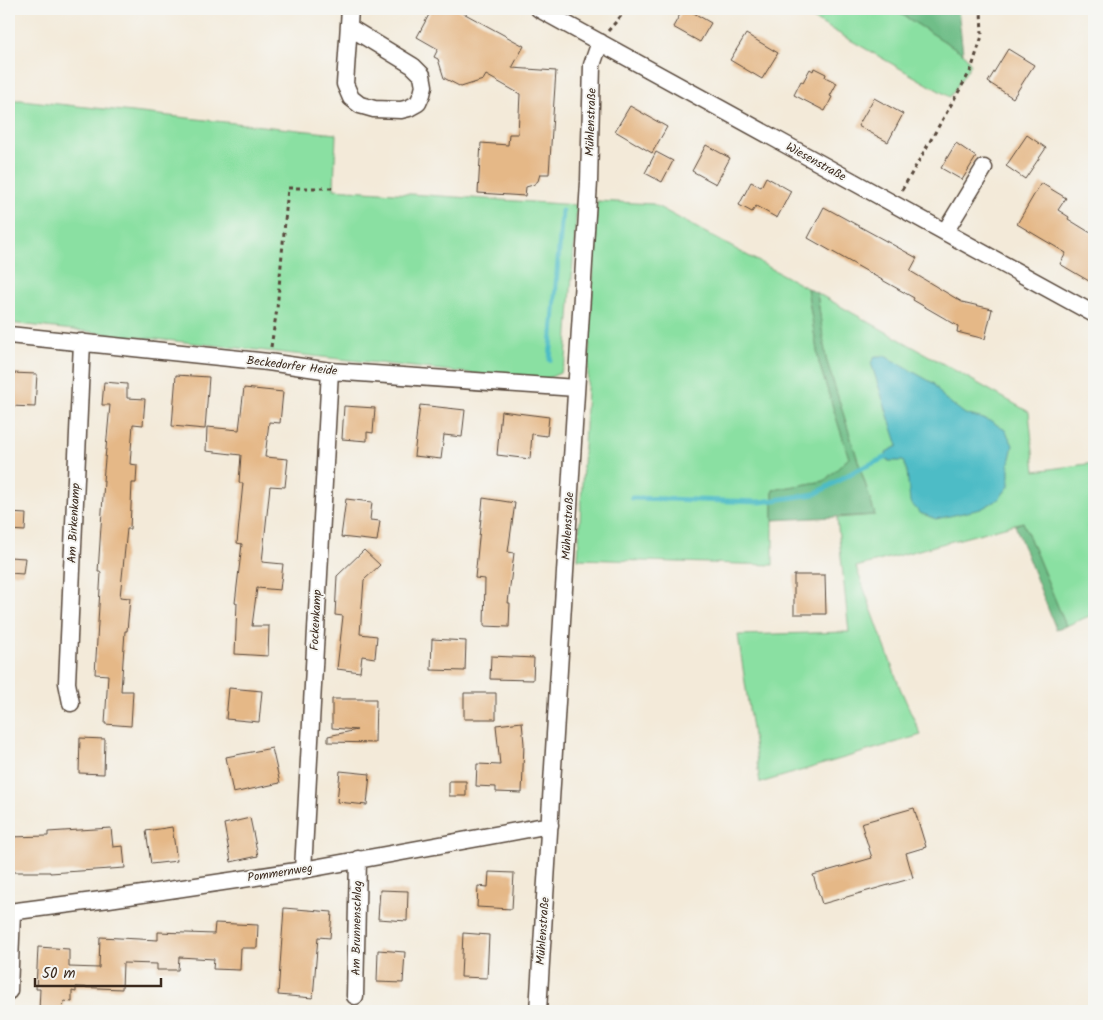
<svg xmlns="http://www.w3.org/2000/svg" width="1103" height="1020" font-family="Kalam,sans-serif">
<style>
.green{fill:#8ae0a2;stroke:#628560}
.forest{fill:#6fbe88;stroke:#557453}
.water{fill:#4ebcc6;stroke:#447372}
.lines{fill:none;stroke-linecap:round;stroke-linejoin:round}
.stream{stroke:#4ebcc6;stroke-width:5}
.building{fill:#e5b887}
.minor-casing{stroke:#57473a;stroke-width:19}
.path{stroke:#57473a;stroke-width:3;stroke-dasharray:4 4;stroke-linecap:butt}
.minor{stroke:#fff;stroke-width:16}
.labels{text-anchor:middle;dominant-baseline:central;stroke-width:4;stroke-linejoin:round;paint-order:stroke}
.street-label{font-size:12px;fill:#3b2a1e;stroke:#f6f6f2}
</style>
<rect width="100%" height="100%" fill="#f6f6f2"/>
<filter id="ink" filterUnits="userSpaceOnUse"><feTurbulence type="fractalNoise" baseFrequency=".02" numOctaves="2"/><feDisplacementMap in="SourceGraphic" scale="10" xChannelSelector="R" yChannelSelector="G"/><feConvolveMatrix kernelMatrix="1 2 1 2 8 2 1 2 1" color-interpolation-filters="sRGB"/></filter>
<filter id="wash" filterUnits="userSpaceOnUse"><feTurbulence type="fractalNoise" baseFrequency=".0096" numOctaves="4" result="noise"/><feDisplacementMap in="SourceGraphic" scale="20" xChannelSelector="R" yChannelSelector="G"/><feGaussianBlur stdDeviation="1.12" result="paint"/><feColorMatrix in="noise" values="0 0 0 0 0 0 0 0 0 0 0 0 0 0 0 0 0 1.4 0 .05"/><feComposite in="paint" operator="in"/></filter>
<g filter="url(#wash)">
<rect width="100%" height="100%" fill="#f3ead9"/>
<path class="green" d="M796,9h97l70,44 8,11 -21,33z
M9,100h12l315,34 -2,55 243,16 -11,155 -6,13 -18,8 -533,-58z
M597,201l56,3 154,84 12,75 30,95 -25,23 -51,9v75l-195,-6z
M817,293l212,119 6,59 59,-8v151l-28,12 -43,-104 -167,45 44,121 21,47 -161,48 -22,-148 111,-3 -12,-114 38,-3 -49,-156z"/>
<path class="forest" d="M893,9h65l5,44z
M807,288l10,5 9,66 49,156 -102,5v-30l51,-9 25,-23 -30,-95z
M1023,522l43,104 -10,3 -41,-104z"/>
<path class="water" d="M875,356h10l48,27 11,15 21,16 26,7 14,9 8,15 -4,18v23l-10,13 -18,10 -45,10 -16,-6 -10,-11 -3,-31 -4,-10h-16l-1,-9 12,-6 -27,-83z"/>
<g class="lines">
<path class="stream" d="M550,360l12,-149
M632,498l129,4 54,-8 40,-23 32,-14"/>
</g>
<g id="blocks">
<path class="building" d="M432,9h24l68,37 -12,22 44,3 -7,103h-9l-2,7 -5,4 -7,2 -1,9 -47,-3 3,-50 27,2 1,-11h9l2,-40 -34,-19 -3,5 -22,7 -17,-9 -6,-19 -4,-2 4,-8 -21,-12z
M683,9h4l24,14 -11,19 -27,-15z
M746,34l32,19 -16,26 -32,-19z
M1008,49l26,16 -21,33 -25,-16z
M814,68l12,6 -1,3 12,6 -7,13 2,1 -7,14 -31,-16 7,-14 2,1 7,-13 3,2z
M874,98l29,16 -15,28 -30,-16z
M630,106l37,21 -15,26 -37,-22z
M1027,135l19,13 -21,31 -19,-13z
M956,143l20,14 -14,23 -21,-12z
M706,145l24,13 -14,26 -24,-13z
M656,152l17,9 -11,21 -17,-9z
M766,177l25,14 -14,27 -21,-12 -4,6 -13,-7 12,-23 10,5z
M1041,183l25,15 -8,12 11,7 -1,2 26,16v49l-34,-20 6,-11 -49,-29z
M824,207l93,51 -7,13 52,31 30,7 -7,30 -28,-7 1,-6 -45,-26 1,-2 -106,-60z
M11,373l26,1 -2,33 -25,-1z
M176,375l33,2 -4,52 -33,-3z
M104,382l23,2v14l18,1 -2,26 -10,-1 -3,40 7,1 -1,18h-4l-2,46h-3l-7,68 10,1 -3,33h-2l-4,60h12l-2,35 -26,-2 3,-49 -13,-1 6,-102h-3l6,-91h-1l7,-76h-8z
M244,388l39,4 -3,31 -11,-1 -4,35 23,2 -3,28 -15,-1 -8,76 21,2 -3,26 -23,-2 -5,38h17l-1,30 -33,-2 2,-51h-2l7,-59 -5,-1 6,-60h-4l2,-28 -35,-4 1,-24 32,3z
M420,405l45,5 -3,27 -18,-2 -3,24 -27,-3z
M344,406l31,2 -2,25 -6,-1v9l-25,-2z
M501,411l48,6 -2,19 -15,-2 -2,25 -33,-4z
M483,498l32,5 -7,49 6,1 -6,50h2l-1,24 -25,-1 1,-47 -10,-1z
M346,499l26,3 -2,18 10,1 -3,20 -36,-4z
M9,513l17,1 -1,17 -16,-1z
M364,550l16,15 -16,15 -4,54 17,2 -2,22 -13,-2 -2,16 -23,-3 6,-53 -8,-1 2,-39z
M9,557l16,1 -2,16 -14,-1z
M794,575h31l1,39h-32z
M432,639l34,2 -1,30 -34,-1z
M491,656l43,2 -1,22 -43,-1z
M229,688l33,3 -3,31 -33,-3z
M464,693h32v26h-32z
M332,699h44l-1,44 -47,-1v-6l29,-6 -25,-2z
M522,722l2,22 -2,49 -26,-1v-5l-20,-1 1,-22 23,1 -4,-40z
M80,738l25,1 -1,35 -25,-1z
M272,748l8,35 -47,10 -7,-36z
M340,771l30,3 -3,31 -30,-3z
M449,781h17v15h-17z
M914,808l12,39 -20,6 7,25 -91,26 -9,-29 59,-17 -11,-35z
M250,818l8,38 -27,6 -7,-38z
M172,827l5,34 -26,3 -5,-33z
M111,828l2,19 10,-1 2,22 -75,5v-1h-41v-35l39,-1v-4z
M489,872l25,1 -2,36 -35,-2 1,-21 10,1z
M380,890l28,1 -1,30 -29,-2z
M284,908l48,4 -2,26 -12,-1 -5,61 -35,-3z
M215,923l43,2 -1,23h-16l-1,22 -27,-1 1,-10 -35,-2 -1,13h-21v-6l-34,-1 -1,26 -46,-2v5l-4,-1v11l-8,-1 -1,10h-24l1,-22h-4l2,-42 31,2v18l30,1 1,-31 58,3v-8l56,2z
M463,933l26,2 -2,43 -26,-1z
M378,950l27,2 -2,31 -26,-1z"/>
</g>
</g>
<g filter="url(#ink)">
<use href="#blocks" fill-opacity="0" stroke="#57473a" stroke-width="1"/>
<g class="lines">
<g class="minor-casing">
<path id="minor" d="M539,9l555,305
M349,27l64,39 9,9 2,11 -2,8 -4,9 -9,5 -8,2 -27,-1 -14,-4 -9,-7 -6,-14 5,-75
M945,232l39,-64
M9,335l259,27 62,9 246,17
M71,703l-4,-20 15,-341
M303,870l27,-499
M9,912l100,-13 194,-29 247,-45
M9,991l3,-79
M355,996l3,-137
M538,1011l51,-829 3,-117 8,-23"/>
</g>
<path class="path" d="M608,31l19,-22
M902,190l69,-120 11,-34 -1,-27
M271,347l6,-38 11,-121h45"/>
<use href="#minor" class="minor"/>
</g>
</g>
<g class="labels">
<g class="street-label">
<text transform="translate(591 122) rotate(-88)">Mühlenstraße</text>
<text transform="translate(816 162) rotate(29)">Wiesenstraße</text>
<text transform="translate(292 366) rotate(7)">Beckedorfer Heide</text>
<text transform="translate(74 523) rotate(-87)">Am Birkenkamp</text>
<text transform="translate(568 526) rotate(-87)">Mühlenstraße</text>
<text transform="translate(316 620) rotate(-87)">Fockenkamp</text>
<text transform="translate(280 873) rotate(-9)">Pommernweg</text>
<text transform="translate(357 928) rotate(-89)">Am Brunnenschlag</text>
<text transform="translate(543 931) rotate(-86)">Mühlenstraße</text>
</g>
</g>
<rect width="1103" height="1020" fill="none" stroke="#f6f6f2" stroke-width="30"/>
<path d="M35 978v8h126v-8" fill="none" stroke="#3b2a1e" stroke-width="2.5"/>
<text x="42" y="978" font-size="15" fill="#3b2a1e" stroke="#f6f6f2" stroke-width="4" paint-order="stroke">50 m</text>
</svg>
